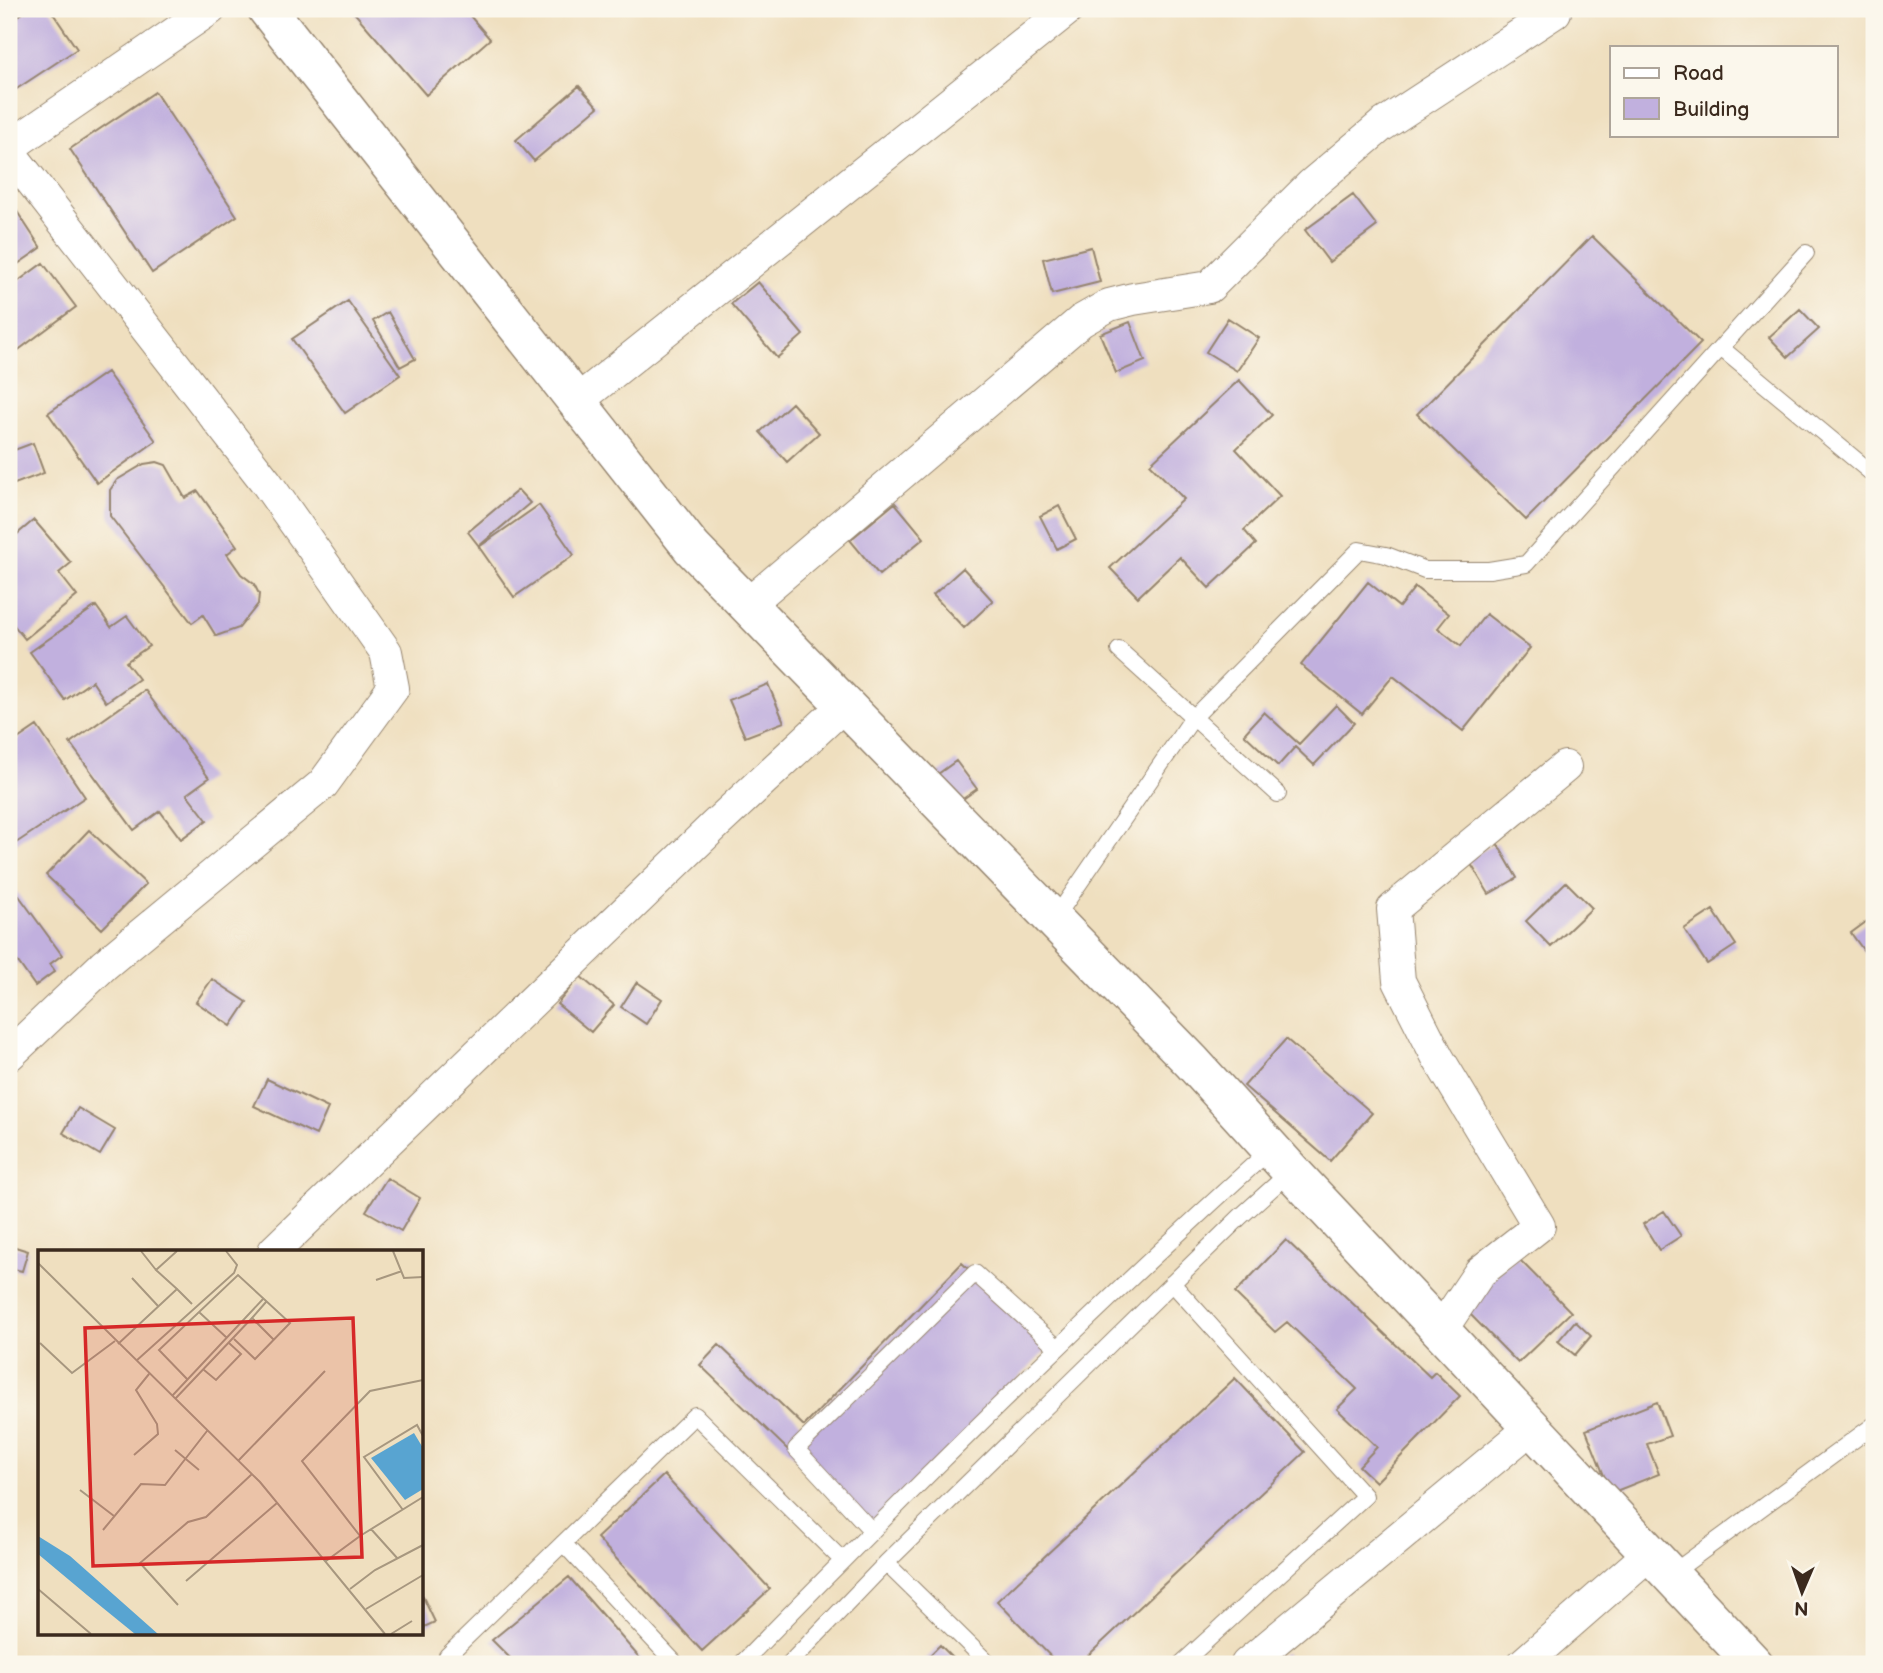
<svg xmlns="http://www.w3.org/2000/svg" width="1883" height="1673" font-family="'Balsamiq Sans',sans-serif">
<style>
.building{fill:#c1b0de}
.lines{fill:none;stroke-linecap:round;stroke-linejoin:round}
.service-casing{stroke:#95846e;stroke-width:18}
.minor-casing{stroke:#95846e;stroke-width:34}
.tertiary-casing{stroke:#95846e;stroke-width:41}
.service{stroke:#fff;stroke-width:16}
.minor{stroke:#fff;stroke-width:32}
.tertiary{stroke:#fff;stroke-width:38}
.inset-road{fill:none;stroke:#a7977f;stroke-width:2}
.view{fill:#d62828;fill-opacity:0.15;stroke:#d62828;stroke-width:3.5}
.inset-edge{fill:none;stroke:#3b2a1e;stroke-width:3.5}
</style>
<rect width="100%" height="100%" fill="#fbf7ec"/>
<filter id="ink" filterUnits="userSpaceOnUse"><feTurbulence type="fractalNoise" baseFrequency=".0143" numOctaves="2"/><feDisplacementMap in="SourceGraphic" scale="14" xChannelSelector="R" yChannelSelector="G"/><feConvolveMatrix kernelMatrix="1 2 1 2 8 2 1 2 1" color-interpolation-filters="sRGB"/></filter>
<filter id="wash" filterUnits="userSpaceOnUse"><feTurbulence type="fractalNoise" baseFrequency=".00686" numOctaves="4" result="noise"/><feDisplacementMap in="SourceGraphic" scale="28" xChannelSelector="R" yChannelSelector="G"/><feGaussianBlur stdDeviation="1.57" result="paint"/><feColorMatrix in="noise" values="0 0 0 0 0 0 0 0 0 0 0 0 0 0 0 0 0 1.4 0 .05"/><feComposite in="paint" operator="in"/></filter>
<g filter="url(#wash)">
<rect width="100%" height="100%" fill="#efdfbf"/>
<g id="blocks">
<path class="building" d="M29,9h21l27,40 -68,45v-72z
M351,9h113l26,30 -64,56z
M579,86l19,21 -64,54 -18,-21z
M155,92l82,124 -85,57 -82,-124z
M1353,195l24,31 -48,36 -24,-32z
M16,210l25,38 -32,22v-55z
M1592,236l109,107 -175,177 -109,-106z
M1091,247l9,35 -48,12 -9,-35z
M43,263l33,44 -67,50v-69z
M758,282l45,53 -26,23 -46,-54z
M348,301l52,74 -55,38 -53,-74z
M1800,309l19,20 -31,28 -19,-20z
M388,312l27,47 -15,8 -27,-46z
M1228,318l31,20 -22,33 -31,-19z
M1130,322l15,39 -29,12 -16,-39z
M107,372l49,69 -59,42 -49,-70z
M1239,380l33,35 -36,34 44,47 -36,34 12,14 -47,44 -29,-31 -42,40 -28,-29 74,-69 -34,-35z
M792,403l27,30 -32,29 -27,-30z
M33,443l11,30 -32,12 -3,-8v-25z
M157,462l9,3 19,33 13,-7 39,55 -10,8 14,20 13,10 5,10 -1,10 -19,24 -23,8 -13,-21 -11,8 -82,-107v-26l7,-10 27,-16z
M518,490l12,13 -51,43 -11,-14z
M895,503l29,35 -45,37 -29,-35z
M539,505l35,50 -60,42 -35,-50z
M1059,506l17,33 -19,10 -17,-33z
M34,520l37,43 -12,10 18,23 -52,43 -16,-20v-78z
M963,568l30,33 -29,27 -31,-33z
M1368,582l31,25 16,-20 34,27 -11,14 23,18 25,-32 44,34 -67,83 -70,-55 -31,38 -61,-49z
M96,606l15,21 16,-11 22,30 -23,16 13,17 -33,23 -14,-21 -27,19 -35,-48z
M768,684l16,38 -39,15 -16,-37z
M145,690l64,88 -22,16 20,26 -26,19 -21,-28 -26,19 -64,-87z
M1336,705l18,18 -40,42 -19,-18 -17,19 -34,-32 20,-22 35,32z
M37,726l48,71 -69,46 -7,-10v-88z
M956,761l21,28 -30,21 -20,-28z
M89,830l57,54 -44,45 -56,-54z
M1497,843l20,35 -28,16 -21,-35z
M1566,882l26,26 -41,39 -25,-26z
M14,889l48,66 -12,9 5,7 -20,15 -17,-24 -9,7v-76z
M1713,910l23,35 -29,19 -23,-35z
M1874,916v49l-23,-32z
M580,976l34,29 -23,27 -34,-28z
M212,979l35,23 -16,24 -35,-24z
M637,982l25,17 -16,25 -25,-17z
M1286,1039l86,74 -42,48 -86,-75z
M267,1079l61,29 -12,27 -62,-29z
M78,1108l37,22 -15,25 -37,-22z
M387,1178l33,20 -19,33 -35,-20z
M1664,1211l17,25 -22,14 -16,-26z
M1286,1240l144,137 5,-5 25,24 -84,86 -17,-16 18,-19 -40,-38 20,-20 -70,-67 -12,10 -40,-39z
M9,1245l19,6 -6,20 -13,-3z
M1516,1256l55,56 -53,51 -55,-56z
M962,1263l87,84 -178,183 -171,-165 19,-20 85,81z
M1575,1321l16,15 -16,19 -17,-14z
M1235,1378l70,74 -226,212h-21l-61,-63z
M1657,1402l13,34 -23,8 12,30 -48,19 -25,-63z
M664,1475l106,114 -68,62 -105,-113z
M569,1577l76,87h-129l-24,-24z
M422,1595l13,27 -13,6z
M940,1645l19,19h-38z
M1285,1653l8,11h-25z"/>
</g>
</g>
<g filter="url(#ink)">
<use href="#blocks" fill-opacity="0" stroke="#95846e" stroke-width="2"/>
<g class="lines">
<g class="service-casing">
<path id="service" d="M1721,348l153,127
M1119,650l159,144
M1054,920l138,-201 167,-169 27,5 39,15h64l37,-6 280,-311
M1172,1283l193,213 -184,168
M872,1531l-76,-82 179,-176 83,75
M563,1543l113,121
M886,1563l103,101
M1670,1575l204,-150
M456,1664l-9,-8 248,-241 147,145
M741,1664c172,-176 347,-350 530,-515
M789,1664l97,-101 354,-346 51,-46"/>
</g>
<g class="minor-casing">
<path id="minor" d="M9,147l201,-138
M9,152l257,330 120,170 7,36 -70,96 -219,181 -95,90
M576,402l492,-393
M747,605l334,-284 28,-16 24,-6 76,-12 102,-102 70,-59 174,-114 -3,-3
M274,1251l440,-425 130,-121
M1441,1330l39,-58 59,-46 -101,-168 -39,-77 -6,-72 172,-142
M1247,1664l285,-237
M1523,1664l127,-111"/>
</g>
<g class="tertiary-casing">
<path id="tertiary" d="M267,9l425,539 500,514 99,109 463,493"/>
</g>
<use href="#service" class="service"/>
<use href="#minor" class="minor"/>
<use href="#tertiary" class="tertiary"/>
</g>
</g>
<g transform="translate(38 1250)">
<rect width="385" height="385" fill="#efdfbf"/>
<path d="M376,183l9,15v41l-18,11 -34,-42zM0,286l32,20 88,78h-23l-48,-39 -49,-41z" fill="#58a4d1"/>
<path class="inset-road" d="M103,1l15,19M355,1l11,27 19,-1M0,13l222,219 125,152M94,28l26,28M338,30l26,-9M139,39l15,15M228,52l-14,16 22,22M161,62l28,26M2,93l32,30 43,-32M80,94l59,-55 -21,-19 21,-19M98,111l98,-88 3,-8 -11,-14M166,120l12,10 25,-26 -12,-11M150,130l-29,-30 79,-75 52,48 -35,36 -21,-20M134,146l91,-97M137,149l77,-81M137,200l24,20M96,205l24,-21 -1,-10 -21,-34 13,-16M200,211l87,-90M42,240l34,26M365,260l-39,-53 53,-32 6,11M333,279l27,30M65,280l38,-46 24,1 42,-54M322,286l63,-39M288,311l34,-25 -58,-75 68,-70 53,-11M148,331l91,-78M0,339l53,45M312,339l25,-19 48,-25M140,355l-38,-42 48,-41 18,-5 46,-43M328,359l57,-34M353,384l21,-13"/>
<path class="view" d="M315,68l9,239 -269,9 -8,-238z"/>
<rect width="385" height="385" class="inset-edge"/>
</g>
<rect width="1883" height="1673" fill="none" stroke="#fbf7ec" stroke-width="35"/>
<rect x="1610" y="46" width="228" height="91" fill="#fbf7ec" stroke="#aea59a" stroke-width="2"/>
<rect x="1624" y="68" width="35" height="10" fill="#ffffff" stroke="#aea59a" stroke-width="2"/>
<text x="1673" y="80" font-size="21" fill="#3b2a1e">Road</text>
<rect x="1624" y="98" width="35" height="21" fill="#c1b0de" stroke="#aea59a" stroke-width="2"/>
<text x="1673" y="116" font-size="21" fill="#3b2a1e">Building</text>
<g transform="translate(1802 1592) rotate(182)" stroke="#fbf7ec" stroke-width="5" paint-order="stroke">
<path d="M0-5L12 26L0 18L-12 26Z" fill="#3b2a1e"/>
<text y="-10" font-size="19" font-weight="bold" text-anchor="middle" fill="#3b2a1e">N</text>
</g>
</svg>
